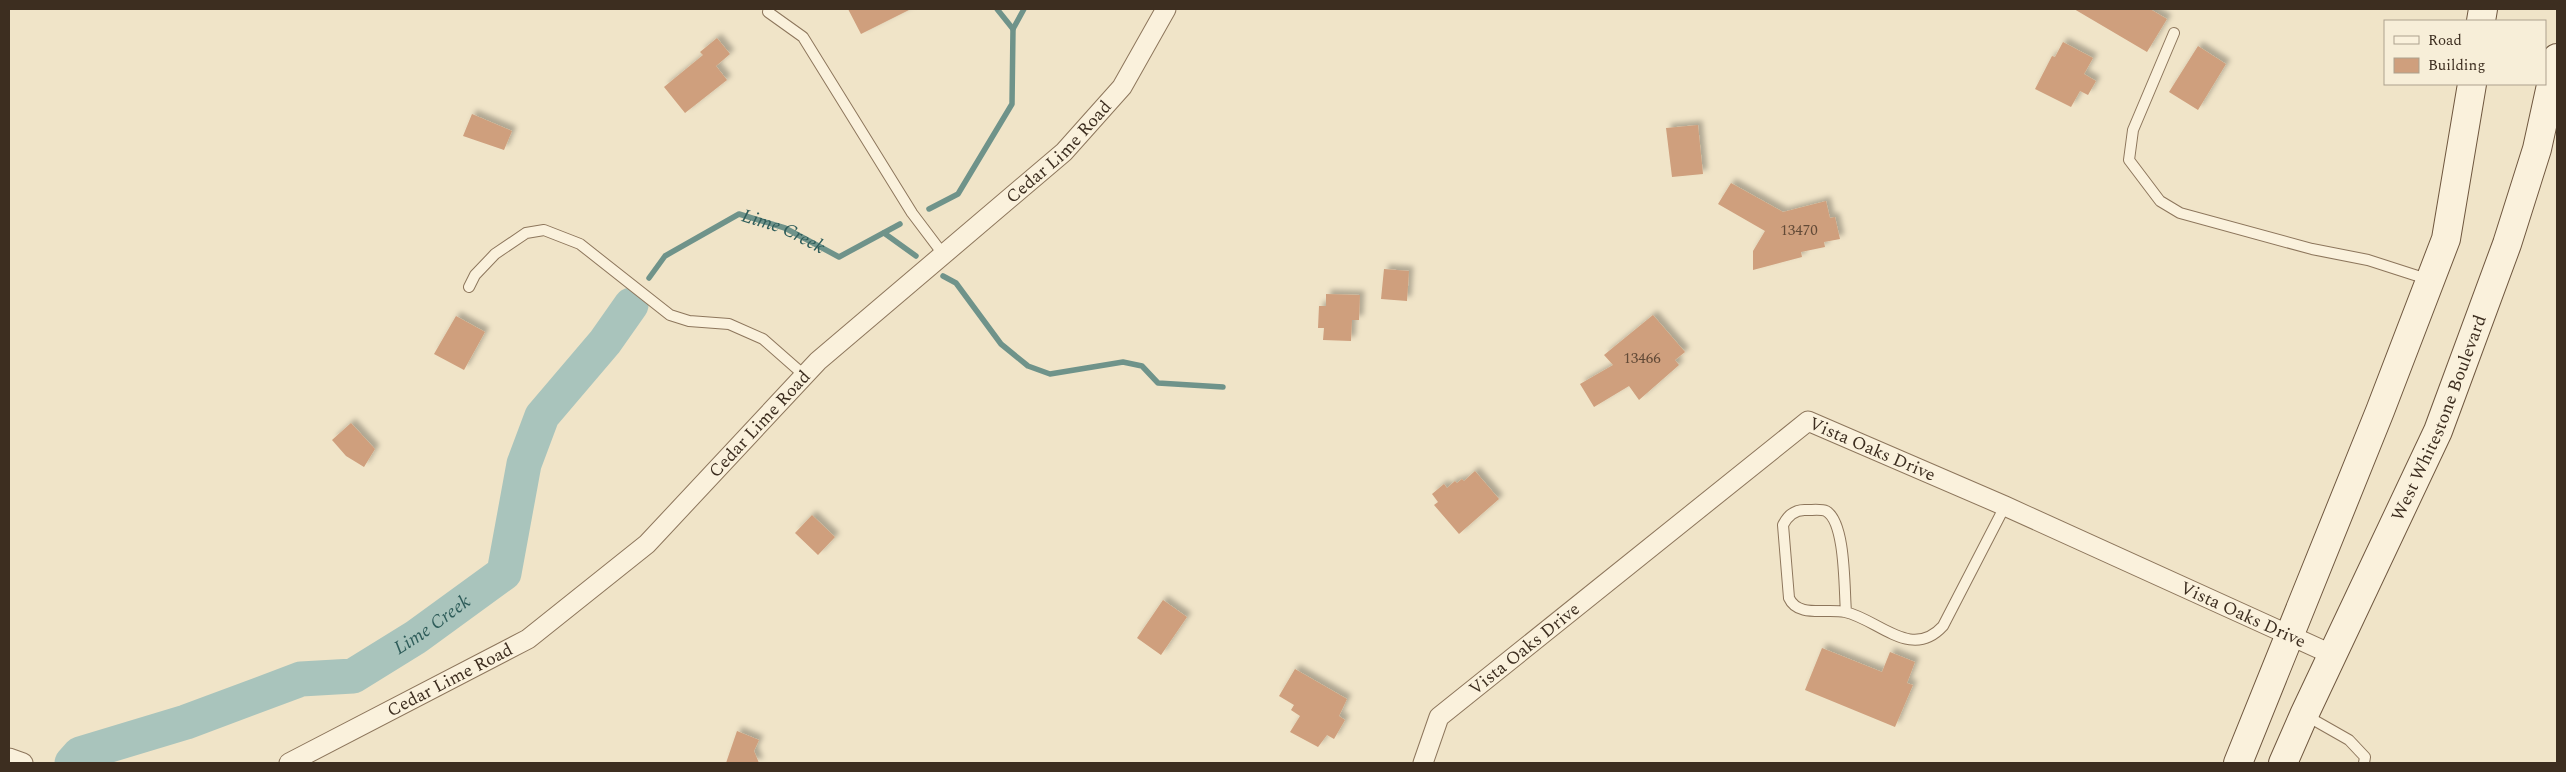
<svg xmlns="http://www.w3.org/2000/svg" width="2566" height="772" font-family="Spectral,serif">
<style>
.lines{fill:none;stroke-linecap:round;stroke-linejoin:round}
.stream{stroke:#6f938a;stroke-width:5.5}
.river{stroke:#a9c4bc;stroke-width:35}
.building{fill:#cf9f7d;filter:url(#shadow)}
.service-casing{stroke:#8d765c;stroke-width:12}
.minor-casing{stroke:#8d765c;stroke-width:21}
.secondary-casing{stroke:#6f573f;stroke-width:30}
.service{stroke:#faf1dc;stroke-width:10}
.minor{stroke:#faf1dc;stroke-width:19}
.secondary{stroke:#faf1dc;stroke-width:28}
.labels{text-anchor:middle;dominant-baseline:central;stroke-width:4;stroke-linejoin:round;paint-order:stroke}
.number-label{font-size:15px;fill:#624a37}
.street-label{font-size:18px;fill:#3d2e20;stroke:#f7eed8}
.water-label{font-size:19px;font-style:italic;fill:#2f5d5a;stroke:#f7eed8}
</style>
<defs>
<filter id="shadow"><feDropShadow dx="4.5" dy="-4.5" stdDeviation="2.5" flood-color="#0004"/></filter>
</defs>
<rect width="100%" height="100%" fill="#f0e4c8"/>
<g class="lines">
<g class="stream">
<path d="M1013,29l11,-20"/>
<path d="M929,209l29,-15 54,-90 1,-75 -16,-20"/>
<path d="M884,233l32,23"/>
<path d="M943,276l13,7 45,61 27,22 22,8 73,-12 19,4 16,17 65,4"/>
<path id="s1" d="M649,278l16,-22 74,-42 46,14 54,29 61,-33"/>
</g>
<path class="river" id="s2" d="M72,763l8,-9 106,-32 115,-43 52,-3 63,-39 88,-64 20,-109 18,-48 63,-74 26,-37"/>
</g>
<path class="building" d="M848,9h63l-50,25z
M2074,9h76l17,10 -20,33z
M717,38l13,16 -14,12 11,14 -42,33 -21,-26 39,-32 -3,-3z
M2063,42l30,16 -9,16 12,7 -8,14 -8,-4 -9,16 -36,-18 17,-33 3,1z
M2198,46l28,18 -28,46 -29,-18z
M472,114l40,17 -8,19 -41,-14z
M1698,125l5,49 -31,3 -6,-49z
M1731,183l52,29 43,-11 4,17 5,-1 5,22 -16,3 1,5 -24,5 1,5 -49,13v-19l12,-20 -47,-27z
M1384,269l25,2 -2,30 -26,-2z
M1326,294l34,1 -1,25h-7l-1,21 -28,-1 1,-12h-6l1,-22h7z
M1653,315l32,37 -10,8 4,5 -40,35 -10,-14 -35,21 -14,-23 33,-19 -9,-10z
M456,316l29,16 -21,38 -30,-16z
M351,423l24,26 -11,18 -18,-11 -14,-16z
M1475,471l24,28 -40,35 -25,-29 4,-3 -6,-8 12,-10 3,4 8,-7 2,2 5,-4 2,2z
M812,515l23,22 -17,18 -23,-22z
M1163,600l24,17 -26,38 -24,-17z
M1822,648l60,24 8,-20 25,10 -8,21 6,2 -18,42 -90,-37z
M1295,669l52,30 -8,17 6,4 -11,19 -7,-4 -9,12 -28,-15 10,-16 -9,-6 3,-5 -15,-9z
M737,731l22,9 -5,11 5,12h-33z"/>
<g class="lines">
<g class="service-casing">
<path id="service" d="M768,12l35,25 109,176 31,41
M2174,33l-41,97 -4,30 31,41 20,12 132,36 56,11 62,20
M469,287l6,-12 20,-21 31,-21 18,-3 36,14 90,71 19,6 40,3 34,15 41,36
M1846,612c-2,-22 0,-90 -20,-101 -4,-2 -13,-1 -19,-1 -11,-1 -19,5 -24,15l6,73c9,20 37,10 56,14 33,7 66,49 98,14l62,-120
M2305,715l44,25 16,17 -1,6"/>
</g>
<g class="minor-casing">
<g id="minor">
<path d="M9,758l14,5"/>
<path id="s3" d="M289,763l239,-124 119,-95 171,-183 246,-209 58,-65 44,-78"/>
<path id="s4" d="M1423,763l16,-46 369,-296 197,85 328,149"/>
</g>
</g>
<g class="secondary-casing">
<g id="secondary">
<path d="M2481,21l2,-12"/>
<path d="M2238,763l142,-352 66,-172 26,-155"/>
<path id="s5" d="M2283,763l21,-48 134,-284 69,-187 30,-95 20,-91"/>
</g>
</g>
<use href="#service" class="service"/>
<use href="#minor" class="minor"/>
<use href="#secondary" class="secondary"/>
</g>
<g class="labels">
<g class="number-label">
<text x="1799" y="230">13470</text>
<text x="1642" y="358">13466</text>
</g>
<g class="street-label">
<text stroke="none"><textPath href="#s3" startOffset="991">Cedar Lime Road</textPath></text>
<text stroke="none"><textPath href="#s5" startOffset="379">West Whitestone Boulevard</textPath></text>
<text stroke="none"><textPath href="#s3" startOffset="586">Cedar Lime Road</textPath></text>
<text stroke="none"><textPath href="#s4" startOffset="592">Vista Oaks Drive</textPath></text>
<text stroke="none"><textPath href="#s4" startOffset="998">Vista Oaks Drive</textPath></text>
<text stroke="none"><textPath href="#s4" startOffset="158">Vista Oaks Drive</textPath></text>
<text stroke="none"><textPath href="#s3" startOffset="181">Cedar Lime Road</textPath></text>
</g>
<g class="water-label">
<text stroke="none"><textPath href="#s1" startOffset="160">Lime Creek</textPath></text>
<text stroke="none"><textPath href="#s2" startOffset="392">Lime Creek</textPath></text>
</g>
</g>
<rect width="2566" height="772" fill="none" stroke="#3d2e20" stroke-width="20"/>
<rect x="2384" y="20" width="162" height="65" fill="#f7eed8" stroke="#ada18e"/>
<rect x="2394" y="36" width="25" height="8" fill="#faf1dc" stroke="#ada18e"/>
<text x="2428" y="45" font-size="15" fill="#3d2e20">Road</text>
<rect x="2394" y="58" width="25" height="15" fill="#cf9f7d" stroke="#ada18e"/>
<text x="2428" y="70" font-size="15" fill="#3d2e20">Building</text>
</svg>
